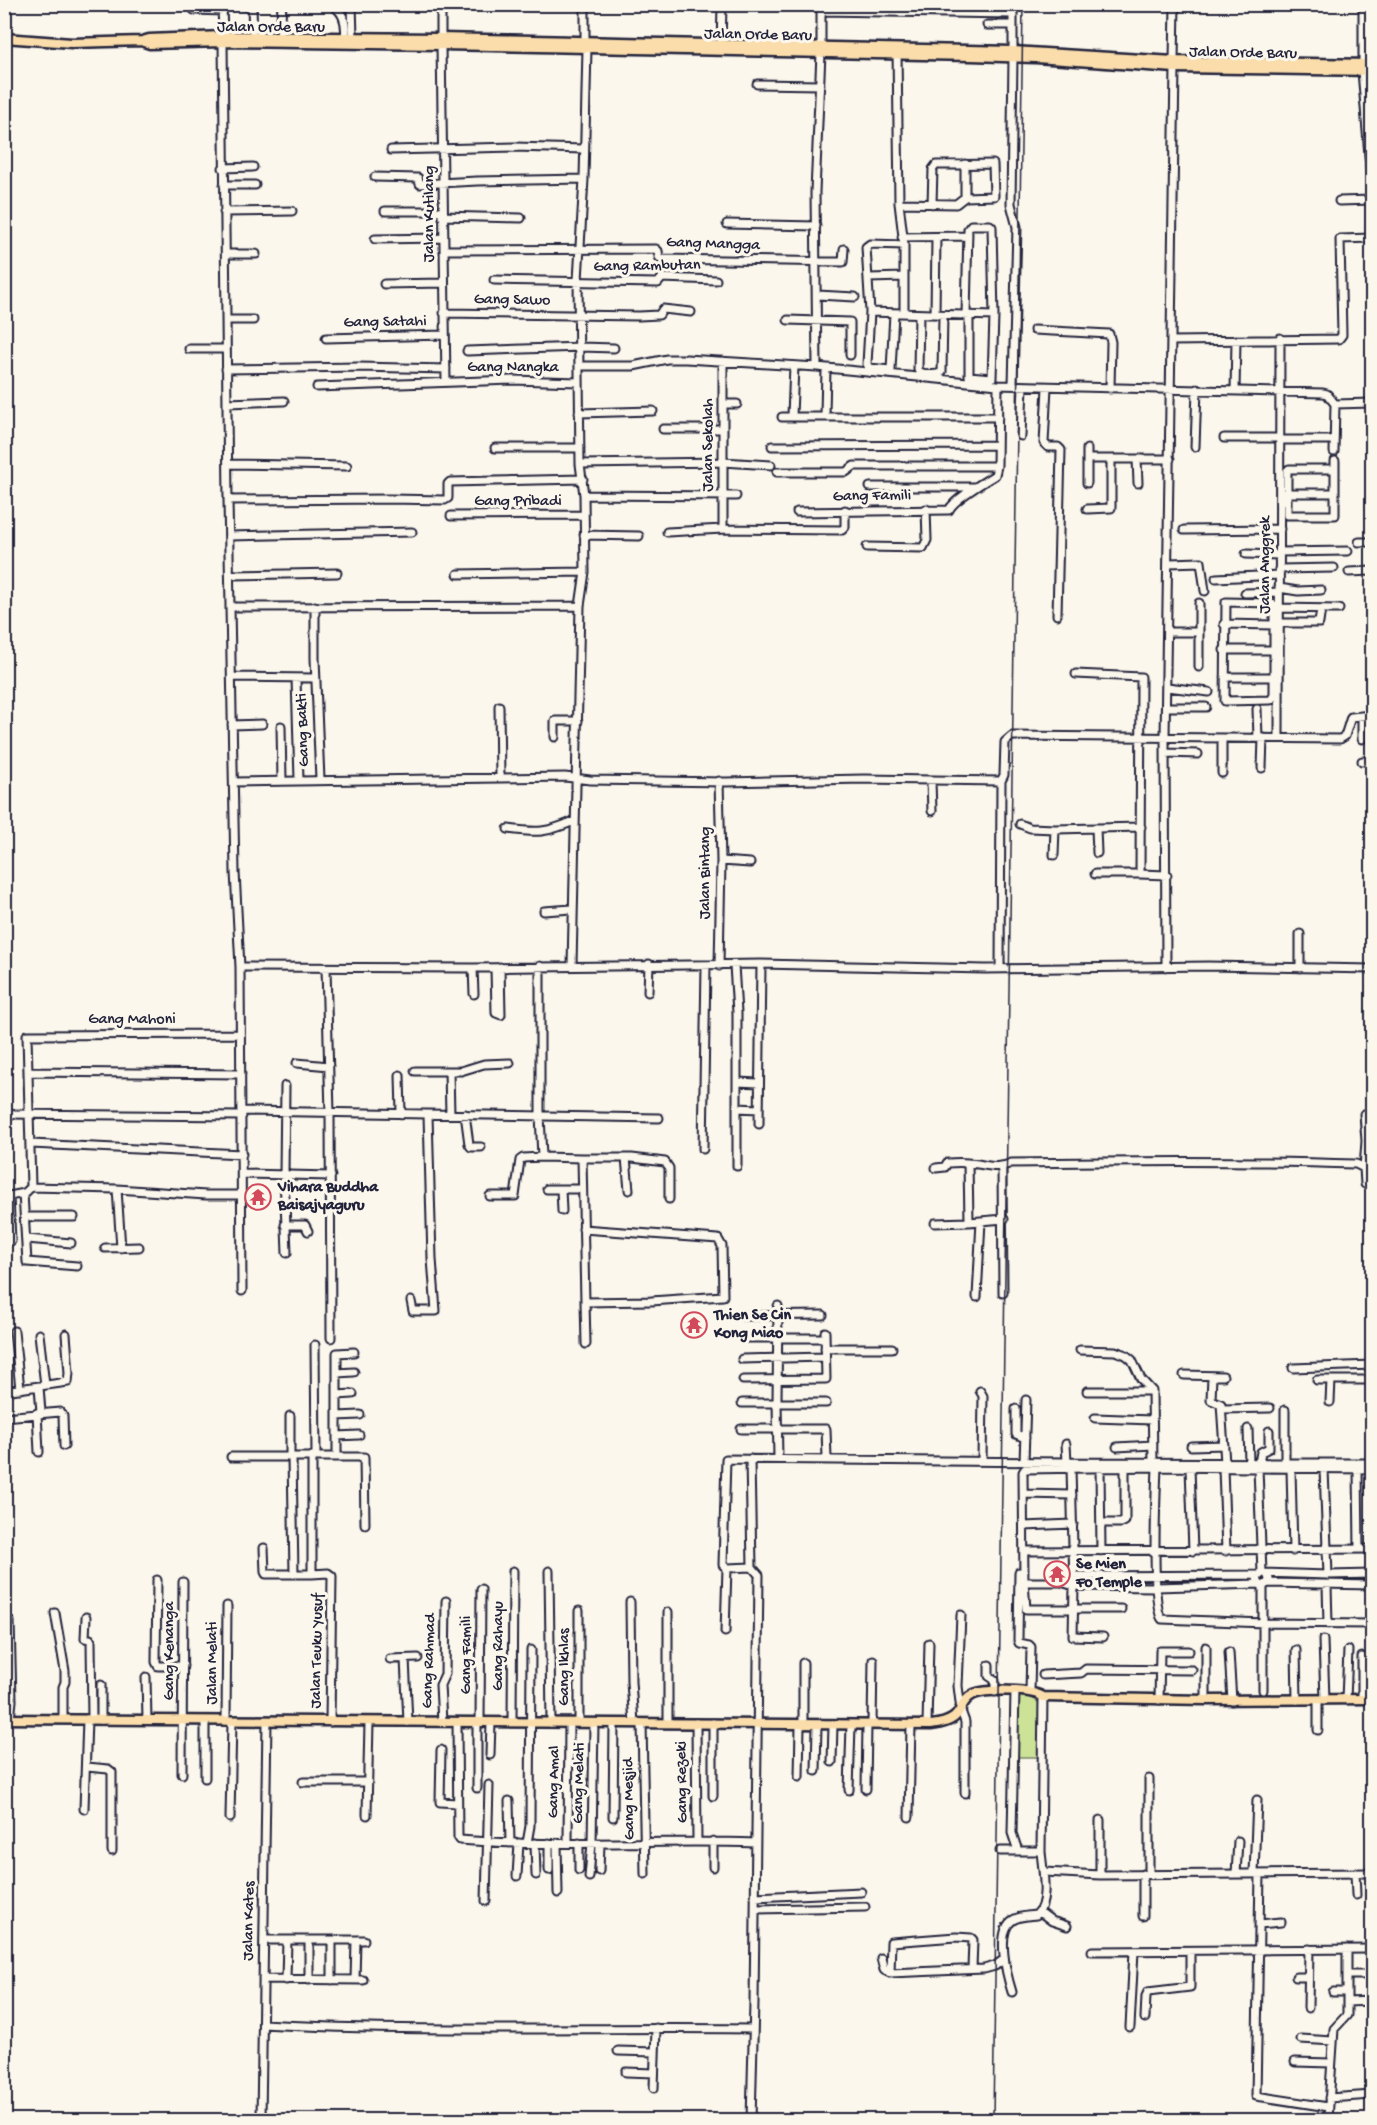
<svg xmlns="http://www.w3.org/2000/svg" width="1377" height="2125" font-family="'Gochi Hand',sans-serif">
<style>
.green{fill:#cce297;stroke:#778269;stroke-width:1.5}
.lines{fill:none;stroke-linecap:round;stroke-linejoin:round}
.minor-casing{stroke:#22223b;stroke-width:11}
.major-casing{stroke:#22223b;stroke-width:13}
.minor{stroke:#fbf7ec;stroke-width:7}
.major{stroke:#faddab;stroke-width:8}
.rail{stroke:#22223b;stroke-width:1.5}
.labels{text-anchor:middle;dominant-baseline:central;stroke-width:6;stroke-linejoin:round;paint-order:stroke}
.street-label{font-size:16px;fill:#22223b;stroke:#fbf7ec}
.poi-label{font-size:16px;font-weight:bold;fill:#22223b;stroke:#fbf7ec;text-anchor:start}
</style>
<rect width="100%" height="100%" fill="#fbf7ec"/>
<filter id="ink" filterUnits="userSpaceOnUse"><feTurbulence type="fractalNoise" baseFrequency=".0167" numOctaves="2"/><feDisplacementMap in="SourceGraphic" scale="12" xChannelSelector="R" yChannelSelector="G"/><feConvolveMatrix kernelMatrix="1 2 1 2 8 2 1 2 1" color-interpolation-filters="sRGB"/></filter>
<g filter="url(#ink)">
<path class="green" d="M1017,1696h13l9,7 1,54h-26z"/>
<g class="lines">
<g class="minor-casing">
<path id="minor" d="M222,4l1,32
M329,4c14,5 18,19 16,33
M352,4l1,33
M1013,4v47
M1363,4v60
M241,5l11,2 1,29
M194,10l29,1
M821,11l191,3
M987,25h25
M280,36l2,-32
M441,38v-34
M585,41v-37
M223,42l5,458 7,372 5,95 2,324
M441,45l5,337
M821,47v-43
M721,48l1,-44
M897,51l2,152 5,42v68
M1174,61l1,-57
M1362,71l10,121
M757,84l63,1
M391,150l124,-3 69,2
M223,168l30,-1
M375,177l43,1 2,6 57,-3 107,-2
M224,185h31
M965,197v-33
M1339,201l33,-1
M899,203l57,1 9,-7 29,-1 -1,-32 -57,1 -3,4 -1,35
M385,211h57
M224,212l68,-1
M442,216l79,2
M727,224l89,2
M902,237l66,-1
M375,239l68,-1
M444,250l212,-1 2,2 1,6 2,2 182,3 1,-13
M226,254h30
M869,278l35,-1
M494,280l164,3 4,-5 54,2
M384,284l60,-1
M817,295l38,2
M870,312l124,4
M444,313l195,3 20,-1 4,-6 28,3
M894,313l-3,57 -22,-2 -2,-4 3,-52 -4,-65 4,-3 34,1
M919,314l-1,56c4,5 19,6 24,2l1,-57
M935,314l1,-77
M966,316l2,-87 3,-4h19l2,2 2,89 -2,62 -23,-2v-59
M226,320h27
M788,320l62,2v33
M1034,330l75,4 2,8 -1,47
M326,338l118,-3
M1171,341l168,-2 3,-4 -2,-96 32,-1
M189,349h37
M467,351l114,-4 33,1
M723,361v168
M579,366h54l34,-7h19l131,8 181,18 325,8 4,1 8,10 37,-1
M817,367l-2,-175 6,-139
M226,369l133,-2 87,2
M1013,385l4,-158 -6,-23 2,-147
M317,387l195,-7 67,2
M1047,387l-3,56 4,4h10l3,3 -4,165
M1235,391l1,-51
M227,403l57,-2
M723,404h14
M579,413l74,-2
M792,416l2,-50
M825,416l1,-48
M782,417h216
M663,429h59
M1021,436l2,-50
M1224,438h56
M1280,440h54
M772,446l225,-1
M1195,447l2,-58
M495,448h85
M1087,449v10h83
M1334,452l1,-48
M1087,459v24
M1137,459l1,24
M228,464l119,2
M580,464l143,-2 48,3
M1335,469h-46l-2,2v44h48v-54
M777,472h69l8,-6h143
M870,487h105
M1284,493h51
M584,495l152,1
M228,500l162,-1 55,1 3,-2v-14l2,-2 133,-3
M1087,509l24,-1v-49
M797,512l152,-2c5,-11 35,-28 46,-35l2,-9 1,-81
M451,516l133,-1
M1184,530l96,-1
M667,532l56,-3 119,1 3,-3v-17
M584,535l55,1
M229,536l183,-4
M1359,542h13
M867,547l56,1 4,-8 -1,-31
M1279,552l69,-1
M1246,554l33,1
M1169,563l32,-1 4,29
M1279,569l55,-1
M1349,572l23,-1
M458,574l127,-2
M230,575l107,-2
M1216,578l63,-3
M1279,588l19,3 23,-1
M1245,593l34,-1
M1226,602l44,1 4,2v90l-3,5 -46,1z
M315,606v52l5,122
M230,607l350,-1
M1279,608l60,1
M1279,623h40l2,-14
M1224,624l50,1
M1168,632h31
M1224,650h55
M1199,667v-64
M1076,674l65,3 -1,197h-45
M232,677l83,1
M1225,677h49
M296,678l3,102
M1167,687l42,5
M499,706l1,72
M1166,707h40
M1257,709l1,29
M1362,716v23
M232,725l30,-1
M281,726l1,55
M555,737v-16h23
M1222,738v35
M1279,738l1,-400
M1166,753l32,1
M1362,761h10
M1262,768l1,-30
M931,781l1,30
M234,782l331,-5 25,3 136,2 138,-3 137,2 3,-6 1,-33 7,-6 328,3 5,-3 6,-19 21,-2
M1020,824l10,4 25,1 86,-2
M1096,828l1,25
M508,829c30,4 38,4 66,-8
M1054,855l1,-26
M721,861l29,2
M1140,874l27,1
M544,911l28,-2
M1300,934v34
M734,965l3,48v153
M540,966v149l2,42 40,1 3,144 66,-1 72,-5 -1,-50 -4,-7 -135,-10
M572,966l8,-360 5,-34 -1,-77 -4,-31 -2,-184 6,-101 3,-131
M719,966l2,-105 -2,-80
M240,967l233,1 288,-4 224,5 223,-3 164,3
M1166,967l-1,-229 10,-670
M326,968l4,145 1,225
M473,968l1,26
M495,968l1,45 5,2 -1,-48
M1000,968l1,-187
M648,992l1,-28
M297,1063l32,3
M415,1071h46l23,-7 26,-1
M449,1071l1,43
M28,1072l213,2
M400,1075l1,39
M737,1082l22,1
M285,1086l-1,89 3,78
M737,1108l22,1
M242,1111l417,7
M4,1114l238,2
M465,1114l4,30 2,3h10
M759,1124l2,-160
M31,1144l211,10
M703,1149l3,-183
M582,1158h50l33,4 4,6v31
M626,1158l3,32
M968,1163l1,59 35,-3
M1002,1167l1,126
M936,1168l9,-1 2,-4c6,0 13,-1 20,0 16,0 29,8 44,0 115,-2 230,-3 345,1l8,4 1,16 7,1
M1364,1168l2,-27 -2,-27
M242,1174l89,2
M31,1187l-4,-152 213,-1
M117,1189l4,59
M547,1189h35
M561,1189l1,22
M23,1193l4,69 50,4
M490,1196h25l5,-36 3,-2 19,-1
M25,1217h49
M935,1223l34,-1
M285,1225h20l3,6
M27,1239l44,4
M11,1241l-2,-45 16,-3 6,-6 86,2 89,6h36
M105,1248l34,-1
M977,1297l4,-76
M411,1301l2,10h23l-4,-52 -4,-144
M585,1302l1,42
M778,1306l-1,95 1,58
M744,1316l79,-1
M14,1331l6,58
M39,1334l6,51
M743,1338h82
M315,1345l1,112
M825,1348h67
M1080,1350l35,1 11,4 6,5 9,19 11,12 1,71
M742,1359l83,-2
M1293,1368l79,-3
M337,1373l17,-1
M1184,1375l39,1
M1212,1376l-1,24 10,4 4,59
M743,1380l83,-1 -1,-47
M1317,1380h55
M39,1387l2,25
M4,1391l64,-9 1,-9 -3,-39
M980,1391l3,5 -1,64
M1087,1391h65
M337,1395l16,-1
M1330,1402l1,-22
M742,1403h84
M1016,1409v25l9,4
M1222,1409l48,-1
M1285,1410v53
M37,1413l2,39
M290,1416v41
M337,1416l23,-1
M4,1417l56,-5 3,4 1,30
M1095,1418l57,2
M741,1429h36
M777,1429h49l1,30
M1248,1429l1,33
M337,1436l22,-1
M1066,1444l1,18
M1191,1446l33,-1
M1117,1447l36,-2
M312,1456v118l16,-1 4,3 -2,146
M231,1457h133l1,67
M292,1457l2,117
M337,1457v-104l17,-1
M750,1459l2,108 7,8 -5,428 -3,117
M1024,1462l2,-62
M1259,1463l2,-11 8,-4v-17
M1157,1467c-1,24 -6,141 5,152l102,4 108,1
M1071,1468l3,118 -1,50 30,1
M1100,1468l1,83
M1190,1468l3,83
M1223,1468l3,83
M1258,1468l4,105
M1291,1469l2,82
M1324,1469l4,106
M1358,1469l1,80
M1024,1494l48,1
M1101,1523h20l4,-2v-54
M1024,1526l49,-2
M264,1548l1,24 1,2h46
M1024,1551l348,-2
M752,1567l-25,1 -4,-3 3,-106 341,3 305,1
M549,1571l2,152
M1019,1572l-1,68 1,3 10,2 2,2 -1,45
M1267,1574l2,5 -1,4 -5,3 -4,-2 -2,-6 5,-5 66,2 44,-1
M157,1580l-1,82 2,4h25
M1024,1582h37l13,4 82,1 103,-3
M1061,1582l13,-6 184,-1
M1268,1583l104,2
M1327,1585l1,39
M630,1602l1,80 3,41
M1121,1609h-95l-2,-27 -1,-110 2,-3 132,-2 215,2
M579,1611v112
M55,1613l10,58v11l-2,5v32
M961,1615l-3,71 3,25 4,11v71
M86,1617l-1,21 5,1 1,2 1,78
M10,1621l2,80 -2,18
M725,1632l2,-64
M1323,1640l2,60
M1206,1647v53
M1296,1650l1,50
M1229,1652l3,49
M1362,1657v42
M390,1659l28,-1
M405,1659l3,63
M803,1663v62
M989,1665v11l6,4v12
M1043,1675l38,-2 5,-4 106,1
M146,1677l1,43
M101,1685v35
M1263,1690v-104
M1015,1691l-3,142 6,18
M1159,1700l1,-49h29
M1346,1700l2,-50
M226,1721l1,-115
M512,1721l1,-150
M442,1722l-2,-37 5,-11 1,-73
M457,1722l1,115 2,3c98,8 196,-1 295,3
M477,1722v66
M480,1722l1,-133
M642,1723l3,151
M668,1723v-111
M696,1723l1,118
M872,1724l1,-64
M927,1725l2,-82
M1318,1730v-30
M441,1750l-1,52 17,1
M490,1755l1,-33
M832,1762l1,-37
M87,1767l21,2 4,3v79
M816,1771l1,-46
M182,1774l1,-192
M799,1777l1,-52
M205,1778v-57
M303,1782h65
M866,1789l1,-64
M849,1790l2,-65
M713,1796v-73
M509,1801l1,42
M84,1809l3,-90
M367,1815l2,-93
M613,1817l1,-94
M909,1817l2,-92
M230,1818l2,-97
M527,1843l3,-17 1,-176
M535,1843l1,32
M549,1843v27
M557,1843l1,50
M568,1843l1,-120
M1000,1851h41
M713,1867v-26
M579,1870v-27
M599,1871l1,-28
M1045,1872l55,3 272,-2
M1254,1873l3,-73
M1355,1873l1,22
M1149,1874v-95
M1236,1874l2,-33
M1260,1874l-4,222 72,11
M1100,1875v-55
M517,1876l2,-33
M589,1877l3,-34 2,-120
M755,1897l106,-5
M486,1901l3,-116
M755,1909l110,-2
M1040,1912l12,9 15,5
M1143,1916v-42
M1259,1924l22,-2
M264,1940h100
M1092,1951l280,-2
M881,1958l3,12 6,3 94,-4 11,-3 8,-6
M890,1973l1,-31 65,-5 15,1 2,2 -1,29
M1347,1975h25
M1296,1977h12
M263,1979l100,1
M286,1980l1,-40
M309,1980v-40
M332,1980v-40
M355,1980l1,-40
M1012,1992c-5,-16 -17,-61 1,-72 6,-4 16,-4 23,-5 14,-12 6,-48 5,-64l2,-154
M1333,1992h14
M1347,2002l25,-1
M1308,2008l1,-59
M1145,2018l1,-22 2,-4 42,-5v-36
M263,2024c163,9 327,3 490,5
M1130,2027l4,-76
M1301,2039l32,2
M618,2051l37,1
M1295,2062l36,1
M626,2072l28,1
M654,2088l2,-60
M1329,2098l43,-3
M751,2119l79,1
M261,2120l6,-399
M1328,2120l6,-91 13,-14v-66"/>
</g>
<g class="major-casing">
<path id="major" d="M4,38l68,5 70,-2 7,-2 74,-3 218,2 572,13 161,10 198,3
M144,42l6,2 73,-2 218,3 530,11 65,2 139,10 197,3
M4,1719l927,6c37,-4 23,-21 43,-31 12,-5 60,-5 69,3l163,3 166,-1"/>
</g>
<use href="#minor" class="minor"/>
<use href="#major" class="major"/>
<path class="rail" d="M993,2120l30,-2116"/>
</g>
</g>
<defs>
<g id="temple-ring" transform="scale(1.35)"><circle r="9.5" fill="#fbf7ec" stroke="#d1495b" stroke-width="1.5"/><path d="M0-6L5-2H3V0L6.5 2.5H4V6H1.5V3h-3V6H-4V2.5H-6.5L-3 0V-2H-5Z" fill="#d1495b"/></g>
</defs>
<g fill-rule="evenodd">
<use href="#temple-ring" x="258" y="1197"/>
<use href="#temple-ring" x="694" y="1325"/>
<use href="#temple-ring" x="1057" y="1574"/>
</g>
<g class="labels">
<g class="street-label">
<text x="271" y="28">Jalan Orde Baru</text>
<text transform="translate(758 36) rotate(1)">Jalan Orde Baru</text>
<text transform="translate(1243 54) rotate(1)">Jalan Orde Baru</text>
<text transform="translate(430 214) rotate(-90)">Jalan Kutilang</text>
<text transform="translate(713 245) rotate(2)">Gang Mangga</text>
<text transform="translate(647 267) rotate(-1)">Gang Rambutan</text>
<text transform="translate(512 301) rotate(1)">Gang Sawo</text>
<text transform="translate(385 323) rotate(-1)">Gang Satahi</text>
<text x="513" y="368">Gang Nangka</text>
<text transform="translate(709 445) rotate(-90)">Jalan Sekolah</text>
<text transform="translate(872 497) rotate(-1)">Gang Famili</text>
<text x="518" y="502">Gang Pribadi</text>
<text transform="translate(1266 565) rotate(-90)">Jalan Anggrek</text>
<text transform="translate(304 730) rotate(-92)">Gang Bakti</text>
<text transform="translate(706 873) rotate(-90)">Jalan Bintang</text>
<text x="132" y="1020">Gang Mahoni</text>
<text transform="translate(499 1646) rotate(-90)">Gang Rahayu</text>
<text transform="translate(170 1651) rotate(-90)">Gang Kenanga</text>
<text transform="translate(318 1651) rotate(-89)">Jalan Teuku Yusuf</text>
<text transform="translate(467 1655) rotate(-90)">Gang Famili</text>
<text transform="translate(430 1661) rotate(-88)">Gang Rahmad</text>
<text transform="translate(213 1663) rotate(-90)">Jalan Melati</text>
<text transform="translate(565 1667) rotate(-90)">Gang Ikhlas</text>
<text transform="translate(555 1782) rotate(-89)">Gang Amal</text>
<text transform="translate(683 1782) rotate(-91)">Gang Rezeki</text>
<text transform="translate(580 1783) rotate(-89)">Gang Melati</text>
<text transform="translate(630 1799) rotate(-91)">Gang Mesjid</text>
<text transform="translate(250 1921) rotate(-89)">Jalan Kates</text>
</g>
<g class="poi-label">
<text x="278" y="1188">Vihara Buddha<tspan x="278" dy="18">Baisajyaguru</tspan></text>
<text x="714" y="1316">Thien Se Cin<tspan x="714" dy="18">Kong Miao</tspan></text>
<text x="1076" y="1565">Se Mien<tspan x="1076" dy="18">Fo Temple</tspan></text>
</g>
</g>
<rect width="1377" height="2125" fill="none" stroke="#fbf7ec" stroke-width="24"/>
<rect x="12" y="12" width="1353" height="2101" fill="none" stroke="#22223b" stroke-width="2" filter="url(#ink)"/>
</svg>
